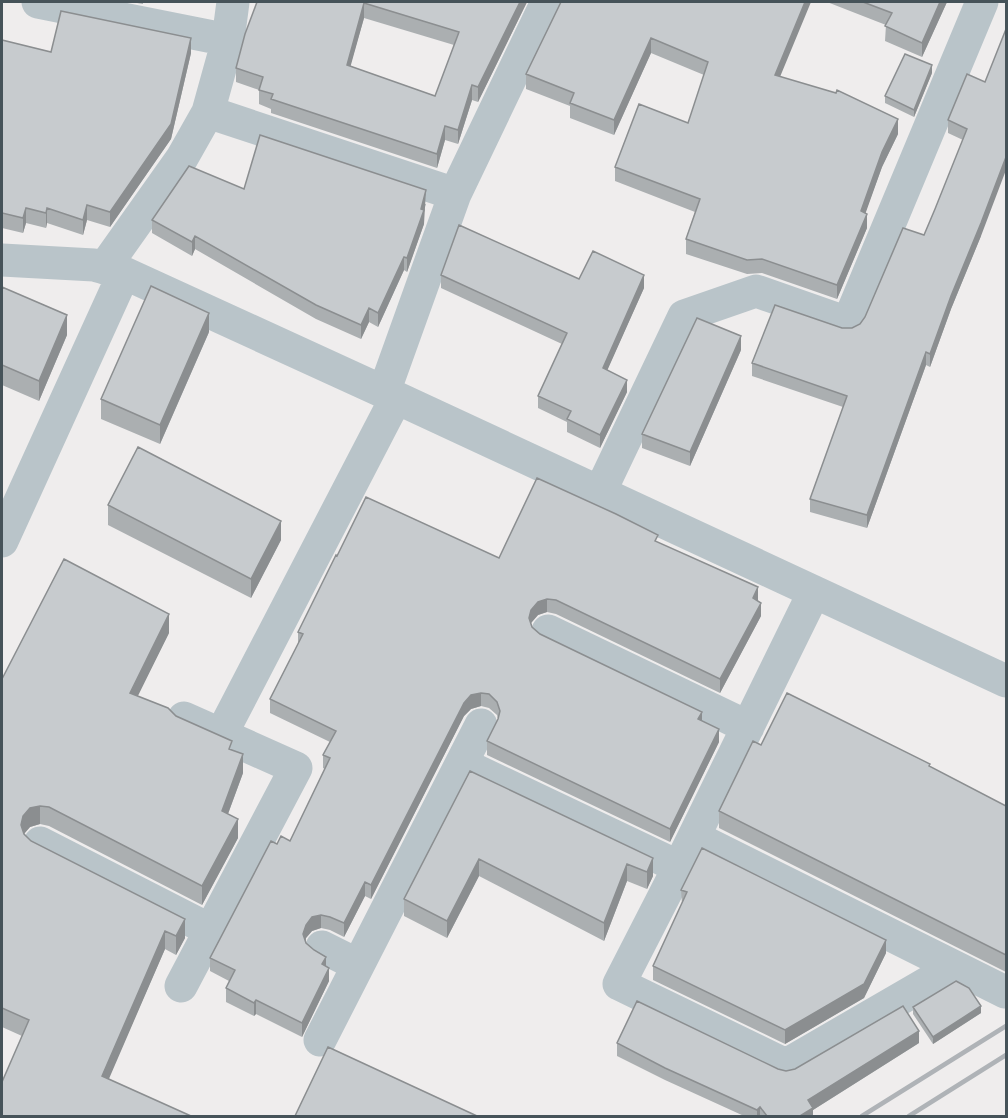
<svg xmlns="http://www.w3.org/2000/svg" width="1008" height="1118" font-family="'Sofia Sans Condensed',sans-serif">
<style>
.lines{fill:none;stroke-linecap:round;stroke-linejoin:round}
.minor{stroke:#b9c4c9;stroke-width:33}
.rail{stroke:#afb3b7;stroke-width:4.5}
.wall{fill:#abafb1;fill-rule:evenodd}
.shaded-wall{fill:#8b8e90}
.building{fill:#c7cbce;stroke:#8b8e90;stroke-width:1.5;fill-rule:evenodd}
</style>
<rect width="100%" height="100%" fill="#efeded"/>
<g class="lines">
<path class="minor" d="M38,2l190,38
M208,112l247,82
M2,260l92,5 30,8 260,119 622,289
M104,268l78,-110 26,-46 20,-72 5,-38
M384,392l71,-198 92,-192
M600,492l84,-176 72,-25 92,32 134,-321
M2,541l122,-268
M814,592l-135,275 -60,117 167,81 169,-98
M548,631l200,96
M221,735l175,-337
M462,764l217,103
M694,837l311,155
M40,843l170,87
M322,947l36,18
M181,986l115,-218 -112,-50
M320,1040l161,-315"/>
<path class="rail" d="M862,1116l144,-90
M909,1116l97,-61"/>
</g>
<path class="wall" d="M131,2h12v2z
M257,2h270l-49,100 -6,-2 -14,44 -13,-4 -8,28 -166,-55v-4l-12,-5v-14l-23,-8v-14zM364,18l90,27 -19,51 -85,-30z
M561,2l219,74 118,58 -16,33 -17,46 2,15 -30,71 -75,-26 -15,1 -61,-20v-15l9,-27 -80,-31v-14l73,-44 16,-48 -53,-22 -37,82 -44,-17v-12l-44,-17v-15z
M827,2h120l-25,55 -37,-16 1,-16z
M2,40l49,12 140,1 -20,86 -61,88 -23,-7 -4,15 -36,-12 -1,5 -20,-5 -3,10 -21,-5z
M932,73l-18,44 -29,-14v-7z
M967,74l14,162 -30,73 -21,58 -4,-2 -59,163 -57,-16v-13l33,-92 -91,-31v-13l90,-35h10l8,-4 64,-89 11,-26 28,-69 -15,-7v-13z
M244,189l182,15 -2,6v14l-17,48 -3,-2 -26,57 -9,-5 -8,17 -45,-20 -121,-70 -3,7 -40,-23v-13z
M441,275l138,4 65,9 -37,82 20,22 -27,56 -33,-16v-10l-29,-14v-12l24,-52 -121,-56z
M2,287l65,48 -28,66 -37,-16z
M209,332l-49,112 -59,-25v-20z
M741,350l-51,116 -48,-18v-14z
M108,505l173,35 -30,58 -143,-73z
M658,542l100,59 3,15 -41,77 -164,-79 -9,-2 -9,3 -7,8 1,4 8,7 162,87 17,21 -49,100 -183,-87v-14l11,-22 -1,-4 -8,-7 -8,-2 -10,3 -7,7 -93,183 -6,-3 -21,41 -14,-7 -9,-2 -9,3 -6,7v5l20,24 3,14 -27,56 -46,-23 -2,2 -28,-14v-14l3,-7 -19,-10v-13l67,-114 13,-3 35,-72 -2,-1v-13l7,-13 -60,-29v-14l28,-55v-12l201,-74z
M169,633l-32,63 39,20 56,34 11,23 -15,41 10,24 -36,67 -153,-79 -9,-2 -10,3 -6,7 7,7 154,97 -9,17 -11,-6 -57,130 -106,37 20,-80 -20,-9v-351l1,1z
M761,745l169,22 76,39v166l-287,-144v-17z
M470,771l183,105 -6,13 -20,-8 -23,60 -125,-65 -32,62 -43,-22v-17z
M681,890l205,63 -22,45 -79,46 -132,-64v-14l29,-62z
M913,1007l68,6 -48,31 -20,-30z
M617,1043l169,28 133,-28 -106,67v6h-69l-79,-36 -48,-24z"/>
<path class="shaded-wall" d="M520,2h7l-49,100v-15z
M805,2h6l-36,87v-14z
M940,2h7l-25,55v-14z
M364,3v15l-17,61v-14z
M191,38v15l-20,86 -61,88v-15z
M651,38v15l-37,82v-15z
M932,65v8l-18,44v-7z
M472,85v15l-14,44v-14z
M898,119v15l-16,33 -21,59v-15l21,-59z
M445,126v14l-8,28v-14z
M1006,157v13l-25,66 -30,73 -21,58v-13l21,-58z
M426,190l-2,34 -17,48v-14z
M87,205v15l-4,15v-15z
M26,208v15l-3,10v-15z
M47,208v15l-1,5v-15z
M867,214v14l-30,71v-14z
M195,236v13l-3,7v-14z
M404,257v13l-26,57v-14z
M644,275v13l-41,92v-12z
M369,308v14l-8,17v-14z
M209,313v19l-49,112v-19z
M67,315v20l-28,66v-20z
M741,336v14l-51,116v-14z
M926,352v13l-59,163v-13z
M627,380v12l-27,56v-13z
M281,521v19l-30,58v-19z
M758,587v14l-5,-3z
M547,599v13l-9,3 -7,8 -2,-5 2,-8 7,-8z
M761,603v13l-41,77v-14z
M169,614v19l-39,79v-19z
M481,693v13l-10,3 -7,7 -93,183v-14l93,-182 7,-8z
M702,712v14l-4,-7z
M719,729v13l-49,100v-13z
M243,754v19l-21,57v-19z
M40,806v18l-10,3 -7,8 -2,-10 2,-9 7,-8z
M238,819v19l-36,67v-19z
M653,858v18l-6,13v-17z
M479,859v17l-32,62v-17z
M627,864v17l-23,60v-18z
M365,882v14l-21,41v-14z
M321,915v13l-9,3 -6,7 -3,10v-14l3,-9 6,-8z
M185,919v19l-9,17v-19z
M165,931v18l-63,146v-19z
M886,940v13l-22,45 -79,46v-14z
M326,957v13l-4,-6z
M329,968v13l-27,56v-14z
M256,1000v14l-2,2v-13z
M981,1006v7l-48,31v-7z
M919,1031v12l-106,67v6h-13l8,-16z
M760,1107v9h-3v-6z"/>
<path class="building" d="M257,2h263l-42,85 -6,-2 -14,45 -13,-4 -8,28 -166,-55 2,-5 -14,-4 4,-13 -27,-9 9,-34zM364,3l95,29 -24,64 -88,-31z
M561,2h244l-30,73 61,18 1,-3 61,29 -16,33 -21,59 6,3 -30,71 -75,-26 -15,1 -61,-21 14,-40 -85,-32 24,-63 49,19 20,-61 -57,-24 -37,82 -44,-17 4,-10 -48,-19z
M863,2h77l-18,41 -37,-17 7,-13z
M61,11l130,27 -20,86 -61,88 -23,-7 -4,15 -36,-12 -1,5 -20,-5 -3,10 -21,-5v-173l49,12z
M1006,29v128l-25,66 -30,73 -21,58 -4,-2 -59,163 -57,-16 37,-103 -95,-33 23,-58 67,23h10l8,-4 5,-7 38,-89 21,7 11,-26 32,-80 -19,-9 19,-46 18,8z
M905,54l27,11 -18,45 -29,-14z
M260,135l166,55 -5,19 3,1 -17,48 -3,-1 -26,56 -9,-5 -8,17 -45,-20 -121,-69 -3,6 -40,-22 37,-54 55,23z
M459,225l120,54 14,-28 51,24 -41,93 24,12 -27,55 -33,-16 4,-8 -33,-15 29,-63 -126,-58z
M151,286l58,27 -49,112 -59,-26z
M2,287l65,28 -28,66 -37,-16z
M697,318l44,18 -51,116 -48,-18z
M138,447l143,74 -30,58 -143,-74z
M537,478l79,36 42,21 -3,6 103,46 -5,11 8,5 -41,76 -164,-79 -9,-1 -9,3 -7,8 -2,8 3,9 8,7 162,78 -4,7 21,10 -49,100 -183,-88 11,-22 2,-8 -3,-9 -8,-8 -8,-1 -10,2 -7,8 -93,182 -6,-3 -21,41 -14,-6 -9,-2 -9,2 -6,8 -3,9 3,9 8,7 12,7 -4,7 7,4 -27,55 -46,-23 -2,3 -28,-15 9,-18 -25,-12 61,-117 6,3 4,-8 9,5 40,-83 -7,-3 13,-24 -66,-32 33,-65 -5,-2 38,-77 1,1 29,-59 133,61z
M64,559l105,55 -39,79 38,15 8,8 56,25 -3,8 14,5 -21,57 16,8 -36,67 -153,-79 -9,-1 -10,2 -7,8 -2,9 3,9 7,7 154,78 -9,17 -11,-5 -63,145 89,40h-189v-34l27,-62 -27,-12v-332l1,1z
M787,693l143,71 -1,2 77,40v149l-287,-144 34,-70 8,4z
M470,771l183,87 -6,14 -20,-8 -23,59 -125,-64 -32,62 -43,-22z
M702,848l184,92 -22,44 -79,46 -132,-64 34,-74 -6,-2z
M956,981l13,7 12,18 -48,31 -20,-30z
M637,1001l141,68 8,2 9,-2 108,-63 16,25 -111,69 5,8 -13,8h-33l-7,-9 -3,3 -92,-42 -48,-25z
M328,1047l149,69h-182z"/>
<rect width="1008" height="1118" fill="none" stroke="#465359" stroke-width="6"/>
</svg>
